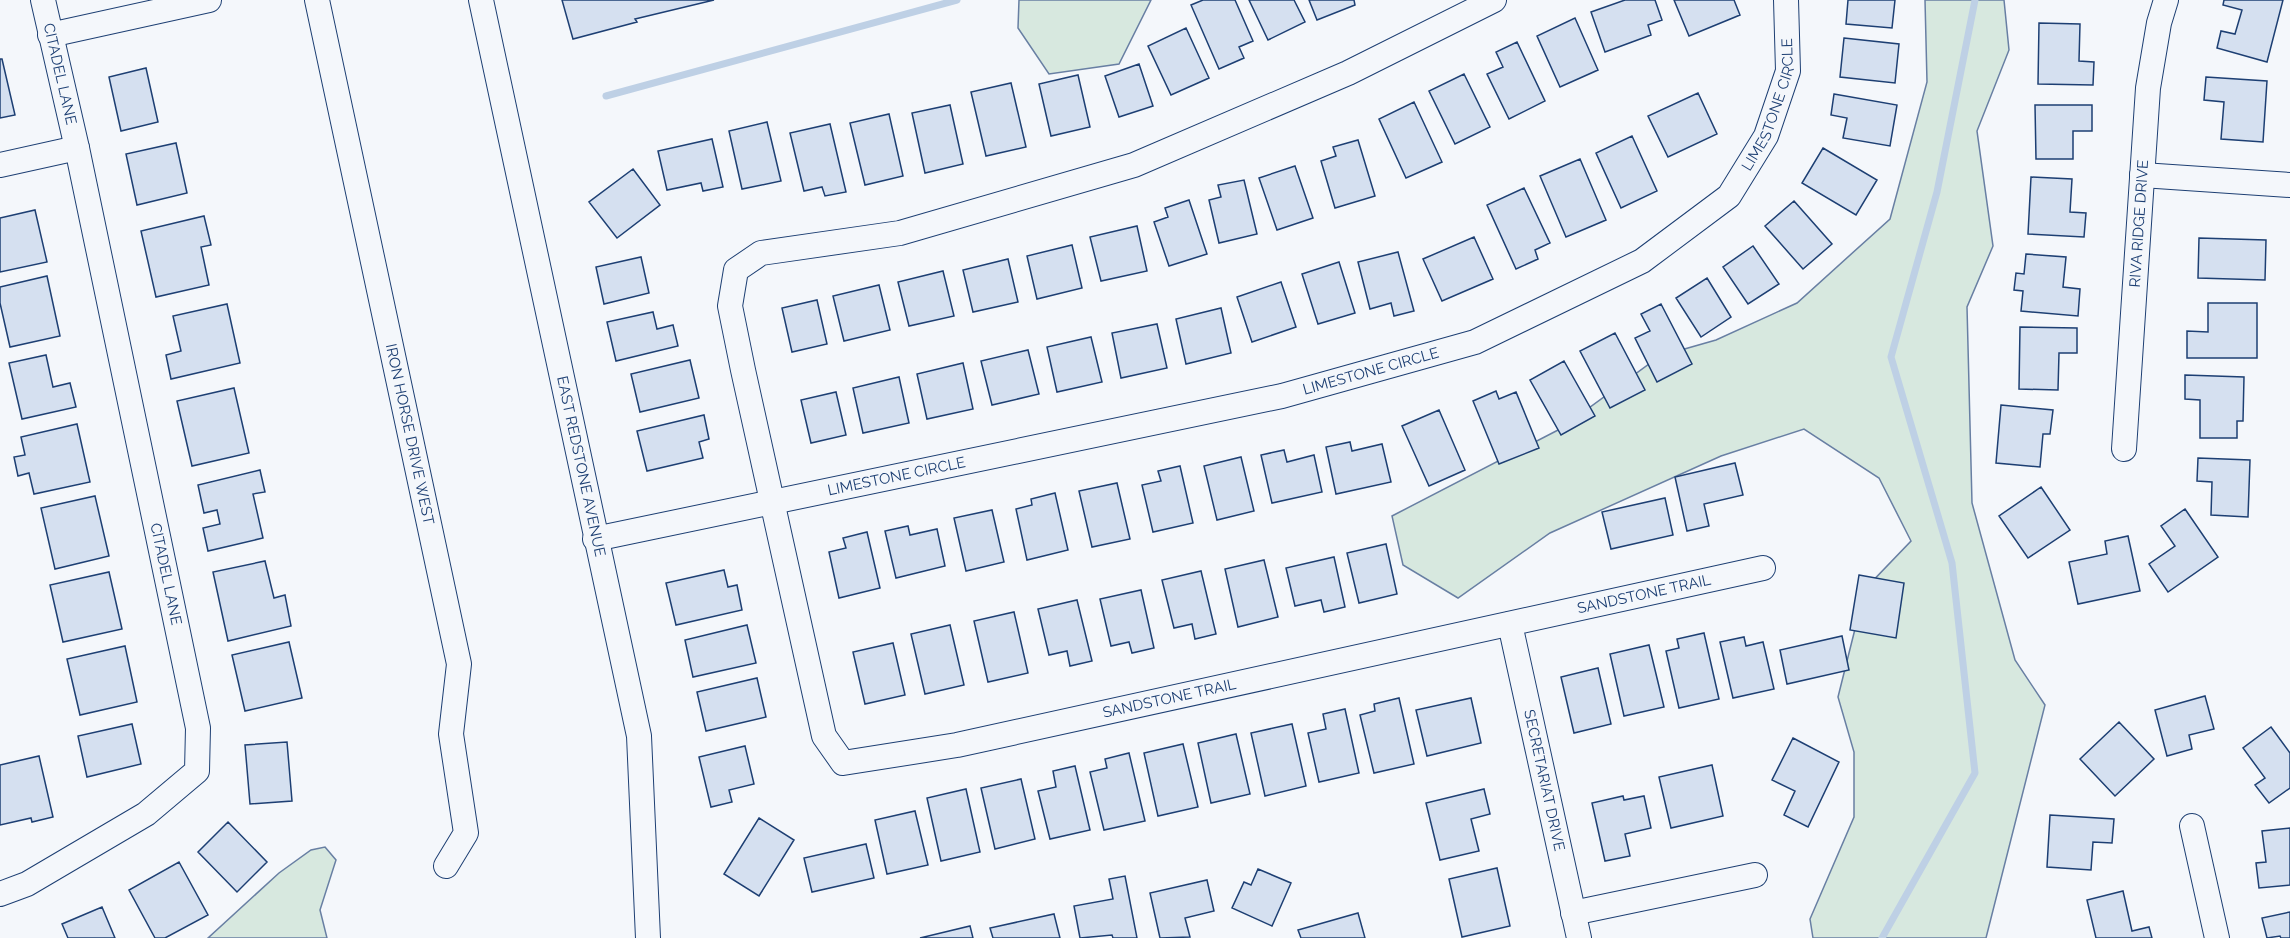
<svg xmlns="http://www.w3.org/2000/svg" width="2290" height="938" font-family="Raleway,sans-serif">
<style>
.green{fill:#d7e8df;stroke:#687fa3;stroke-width:1.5}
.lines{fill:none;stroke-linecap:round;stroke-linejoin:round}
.stream{stroke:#bed0e5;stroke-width:7}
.building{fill:#d5e0f0;stroke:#1d3f73;stroke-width:1.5}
.minor-casing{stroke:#1d3f73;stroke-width:26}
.minor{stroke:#f4f7fb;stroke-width:24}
.labels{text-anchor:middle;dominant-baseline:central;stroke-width:4.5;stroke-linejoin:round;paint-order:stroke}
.street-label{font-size:15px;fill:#1d3f73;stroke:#f4f7fb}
</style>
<rect width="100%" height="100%" fill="#f4f7fb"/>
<path class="green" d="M1019,0h132l-32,64 -70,10 -31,-46z
M1925,0h79l5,50 -32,81 16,115 -26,61 5,196 43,157 30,45 -59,233h-173l-3,-19 44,-102v-65l-16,-55 27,-108 46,-48 -32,-63 -75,-49 -83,27 -171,77 -92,65 -55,-33 -11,-49 168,-87 100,-73 56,-16 81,-37 93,-84 37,-137z
M325,847l11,13 -16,50 7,28h-119l71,-65 32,-23z"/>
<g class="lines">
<path class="stream" d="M606,96l351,-96
M1882,938l93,-165 -23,-210 -61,-206 46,-165 38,-192"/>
</g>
<path class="building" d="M562,0h152l-79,19 2,3 -64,17z
M1203,0h32l18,41 -14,6 5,11 -25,11 -28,-64z
M1249,0h45l11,22 -37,18z
M1309,0h45l1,5 -38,15z
M1625,0h30l7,20 -14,5 3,10 -46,17 -14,-40z
M1674,0h60l6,15 -51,21z
M1848,0h47l-3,28 -46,-4z
M2224,0h59l-16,62 -50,-14 4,-17 14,3 7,-24 -19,-5z
M1575,18l23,52 -38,17 -23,-51z
M2039,23l41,1 -1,37 15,1 -1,23 -55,-1z
M1186,28l23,50 -38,17 -23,-49z
M1844,38l55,6 -4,39 -55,-6z
M1517,42l28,59 -36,18 -22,-45 16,-7 -7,-15z
M0,59h2l13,56 -15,3z
M1139,64l14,42 -34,11 -14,-41z
M146,68l12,54 -37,9 -12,-54z
M1464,74l26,53 -35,17 -26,-53z
M1078,75l12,52 -39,9 -12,-52z
M2206,77l61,4 -4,61 -42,-3 3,-37 -20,-2z
M1011,83l15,64 -40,9 -15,-64z
M1698,93l19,41 -49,23 -20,-41z
M1834,94l63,11 -7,41 -47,-8 4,-20 -16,-3z
M1414,102l28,60 -36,16 -27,-59z
M950,105l13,59 -38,9 -13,-60z
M2035,105h57v26h-19v28h-37z
M889,114l14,62 -38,9 -15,-62z
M767,122l14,59 -39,8 -13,-58z
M830,124l16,68 -21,4 -3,-9 -18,4 -14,-58z
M1632,136l25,55 -36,17 -25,-55z
M712,139l11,48 -20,4 -2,-8 -34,7 -9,-39z
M1358,140l17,56 -40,12 -14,-47 15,-5 -3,-9z
M176,143l11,50 -50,12 -11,-51z
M1823,148l54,32 -21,35 -54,-32z
M1580,159l26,61 -40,17 -26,-61z
M1295,166l18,52 -36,12 -18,-52z
M633,169l27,36 -43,33 -28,-36z
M2031,177l41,2 -2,33 16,1 -2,24 -56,-3z
M1244,180l13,54 -38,9 -10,-43 12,-3 -3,-12z
M1524,188l26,55 -15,7 3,9 -22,10 -29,-64z
M1189,200l18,54 -38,12 -15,-44 14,-5 -3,-9z
M1794,201l38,43 -29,25 -38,-43z
M35,210l12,52 -47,10v-54z
M204,216l7,29 -10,2 8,38 -53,12 -15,-66z
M1137,226l10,45 -46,10 -11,-44z
M1474,237l19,42 -51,22 -19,-42z
M2199,238l67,2 -1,40 -67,-2z
M1072,245l10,43 -45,11 -10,-43z
M1753,246l26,38 -31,20 -25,-37z
M1398,252l16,59 -20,5 -3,-13 -21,6 -12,-47z
M2026,254l40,3 -3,30 17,2 -2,27 -57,-5 2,-20 -9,-1 2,-17 8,1z
M641,257l8,36 -45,11 -8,-37z
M1008,259l10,43 -45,10 -10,-42z
M1339,262l16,51 -37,11 -16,-50z
M943,271l11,45 -45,10 -11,-44z
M47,276l13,60 -50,11 -10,-44v-16z
M1707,278l24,39 -30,20 -25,-39z
M1281,282l15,45 -44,15 -15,-45z
M879,285l11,45 -46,11 -11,-45z
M817,300l10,44 -35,8 -10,-44z
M2208,303h49v55h-70v-27l21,1z
M227,304l13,59 -69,16 -5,-24 15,-4 -8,-35z
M1661,304l31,60 -35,18 -22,-44 15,-7 -9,-17z
M1221,308l10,45 -45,11 -10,-45z
M653,312l4,17 16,-4 5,21 -62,15 -9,-39z
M1157,324l10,44 -46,10 -9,-45z
M2020,327l57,1v25h-18l-1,37 -39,-1z
M1615,333l30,57 -35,18 -30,-57z
M1091,337l11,45 -45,10 -10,-45z
M1028,350l11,44 -47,11 -11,-44z
M46,355l7,32 17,-4 6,24 -54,12 -13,-56z
M690,360l9,38 -59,14 -9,-38z
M1564,361l31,55 -34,19 -31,-55z
M963,363l10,46 -46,10 -10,-45z
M2185,375l59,2 -1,44h-6v17h-37v-38l-15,-1z
M899,377l10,46 -46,10 -10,-45z
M234,388l15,65 -57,13 -15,-65z
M1496,391l3,8 17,-7 23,56 -40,16 -26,-63z
M836,392l10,43 -35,8 -10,-43z
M2001,405l52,5 -3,24h-7l-3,33 -44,-4z
M1439,410l26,60 -36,16 -27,-60z
M704,415l5,24 -10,3 4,16 -56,13 -10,-40z
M77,424l13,58 -56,12 -5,-21 -11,3 -4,-19 11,-2 -4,-18z
M1350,442l2,9 30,-7 9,38 -55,12 -10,-47z
M1284,450l3,12 27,-7 8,37 -50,11 -11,-48z
M1241,457l13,54 -37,9 -13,-54z
M2198,458l52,2 -2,57 -37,-2 1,-33 -15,-1z
M1735,463l8,32 -39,9 5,22 -22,5 -12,-54z
M1180,466l13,57 -40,9 -11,-47 19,-4 -3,-10z
M260,470l5,22 -12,2 10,44 -55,13 -5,-23 17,-4 -3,-14 -13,3 -6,-28z
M1117,483l13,56 -38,8 -13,-56z
M2041,487l29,43 -42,28 -29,-42z
M1055,493l13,57 -41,10 -11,-51 16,-4 -1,-6z
M95,496l14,60 -54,13 -14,-61z
M1665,498l8,37 -62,14 -9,-37z
M2185,509l33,48 -50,35 -19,-28 26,-18 -14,-20z
M992,510l12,52 -38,9 -12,-53z
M908,526l2,9 27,-6 8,37 -49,12 -11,-47z
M867,532l13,56 -41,10 -10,-46 17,-4 -3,-10z
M2128,536l12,55 -62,13 -9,-42 38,-8 -2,-13z
M1386,544l11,50 -38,9 -12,-50z
M1334,557l11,50 -21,5 -3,-12 -26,6 -9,-38z
M1264,560l14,57 -40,10 -13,-58z
M265,561l9,37 11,-3 6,31 -63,15 -15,-69z
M724,570l4,17 9,-2 5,25 -66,15 -10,-42z
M1201,571l15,63 -21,5 -3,-15 -18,4 -12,-48z
M109,572l13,57 -59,13 -13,-57z
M1859,575l45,8 -8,55 -46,-8z
M1141,590l13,58 -22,5 -3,-11 -18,4 -11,-47z
M1077,600l15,61 -22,5 -3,-15 -18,4 -11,-46z
M1014,612l14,61 -40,9 -14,-61z
M747,625l9,38 -63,14 -8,-37z
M950,625l14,60 -39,9 -14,-60z
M1704,633l15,66 -40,9 -13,-57 13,-3 -2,-9z
M1842,636l7,34 -62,14 -7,-34z
M1744,637l2,9 17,-4 11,47 -41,9 -13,-56z
M289,642l13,56 -57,13 -13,-56z
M893,643l12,52 -40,9 -12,-52z
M1649,645l15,62 -40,9 -14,-62z
M125,646l12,56 -57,13 -13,-56z
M1598,668l13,56 -37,9 -13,-56z
M757,678l9,39 -60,14 -9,-39z
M2205,696l9,33 -25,6 3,14 -25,7 -12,-46z
M1399,698l15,66 -40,9 -14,-58 15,-4 -1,-7z
M1471,698l10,45 -54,13 -11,-46z
M1345,709l14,64 -40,9 -11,-49 18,-4 -3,-15z
M2119,722l35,37 -39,37 -35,-37z
M132,724l9,40 -54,13 -9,-41z
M1292,724l14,62 -41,10 -14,-63z
M2271,727l19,26v35l-21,15 -14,-18 10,-7 -22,-30z
M1236,734l14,60 -39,9 -13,-60z
M1793,738l46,24 -31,65 -24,-12 11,-24 -23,-11z
M287,742l5,59 -42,3 -5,-59z
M1183,744l15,63 -40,9 -14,-63z
M745,746l9,38 -25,6 3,12 -21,5 -12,-50z
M1129,753l16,68 -41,9 -14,-58 17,-4 -2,-9z
M39,756l14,61 -21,5 -1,-4 -31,7v-60z
M1712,765l11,51 -52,12 -12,-51z
M1075,766l15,64 -40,9 -12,-48 18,-4 -3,-16z
M1021,779l14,60 -40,10 -14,-61z
M966,789l14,63 -39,9 -14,-63z
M1484,789l6,25 -19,5 8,32 -39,9 -14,-57z
M1623,796l1,4 20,-4 7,32 -26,6 5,22 -25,5 -13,-58z
M915,811l13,54 -41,9 -12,-54z
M2050,815l64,4 -2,24 -19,-1 -2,28 -44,-3z
M759,818l35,22 -35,56 -35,-22z
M228,822l39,40 -30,30 -39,-40z
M2290,828v57l-31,3 -3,-25 10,-1 -4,-31z
M866,844l8,34 -62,14 -8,-34z
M179,862l29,53 -43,23h-10l-26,-48z
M1497,868l13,58 -48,11 -13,-58z
M1258,869l33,14 -19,43 -40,-18 12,-26 7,3z
M1125,876l12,62h-24l-1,-3 -32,3 -6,-32 39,-7 -4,-20z
M1207,880l7,31 -29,7 5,19 -30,1 -10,-45z
M2123,891l9,40 17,-4 3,11h-56l-9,-38z
M102,907l13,31h-47l-6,-14z
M2290,912v26h-9l-1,-2 -13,2 -5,-20z
M1358,913l7,25h-64l-3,-8z
M1054,914l6,24h-67l-3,-10z
M970,926l3,12h-53z"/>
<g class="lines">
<g class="minor-casing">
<g id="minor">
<path id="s1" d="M317,0l142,664 -8,70 15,99 -20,33"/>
<path id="s2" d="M481,0l158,736 9,202"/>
<path id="s3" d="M1494,0l-146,73 -214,92 -234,68 -139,20 -25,17 -6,36 13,64 81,366 19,27 114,-18 806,-177"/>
<path d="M50,35l159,-35"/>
<path d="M0,165l77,-17"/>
<path d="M2142,175l148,10"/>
<path id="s4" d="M2124,449l24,-361 11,-65 7,-23"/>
<path id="s5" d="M595,539l687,-143 193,-54 167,-81 87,-65 37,-60 22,-65 -2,-71"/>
<path id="s6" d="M1510,624l69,314"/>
<path d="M2192,826l25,112"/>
<path d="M0,894l27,-10 119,-70 51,-43 1,-43 -121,-580 -34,-148"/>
<path d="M1573,913l182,-38"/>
</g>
</g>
<use href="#minor" class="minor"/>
</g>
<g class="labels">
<g class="street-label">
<text transform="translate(60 74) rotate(77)">CITADEL LANE</text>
<text stroke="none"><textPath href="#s5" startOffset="1298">LIMESTONE CIRCLE</textPath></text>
<text stroke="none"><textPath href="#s4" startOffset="226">RIVA RIDGE DRIVE</textPath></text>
<text stroke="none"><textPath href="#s5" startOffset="794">LIMESTONE CIRCLE</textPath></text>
<text stroke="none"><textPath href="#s1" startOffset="444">IRON HORSE DRIVE WEST</textPath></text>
<text stroke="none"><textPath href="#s2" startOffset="477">EAST REDSTONE AVENUE</textPath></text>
<text stroke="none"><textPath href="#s5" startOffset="308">LIMESTONE CIRCLE</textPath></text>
<text transform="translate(166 574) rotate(78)">CITADEL LANE</text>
<text stroke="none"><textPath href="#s3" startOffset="2139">SANDSTONE TRAIL</textPath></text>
<text stroke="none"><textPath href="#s3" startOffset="1653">SANDSTONE TRAIL</textPath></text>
<text stroke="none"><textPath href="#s6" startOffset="160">SECRETARIAT DRIVE</textPath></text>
</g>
</g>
</svg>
